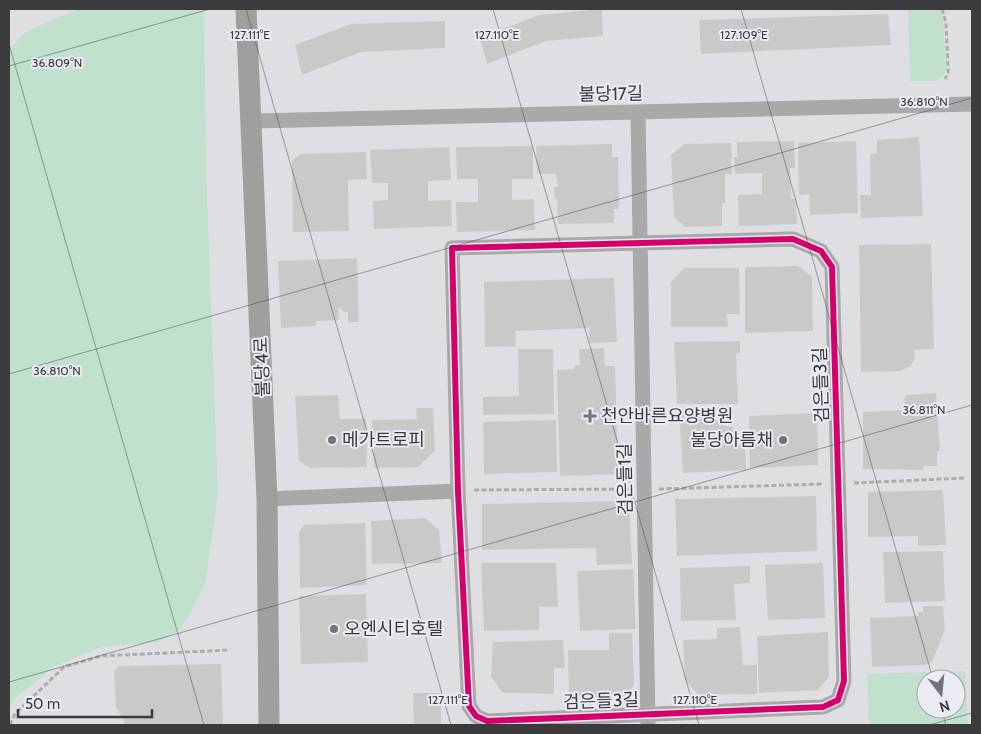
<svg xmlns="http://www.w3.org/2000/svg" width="981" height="734" font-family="Cabin,'Noto Sans KR',sans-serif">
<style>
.green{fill:#c1e0ce;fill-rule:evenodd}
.building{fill:#cac9ca}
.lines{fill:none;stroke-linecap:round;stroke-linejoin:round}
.path{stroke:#acadad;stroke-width:3;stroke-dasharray:5 2.5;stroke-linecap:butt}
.street{stroke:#a9a9a9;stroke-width:15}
.secondary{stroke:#9f9f9e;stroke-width:21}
.cycleway-casing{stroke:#eaebf3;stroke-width:9}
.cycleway{stroke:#d6006c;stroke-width:6}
.ticks{fill:none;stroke:#3b3b3e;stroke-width:1;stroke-opacity:0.45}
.poi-dot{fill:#747478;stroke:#eaebf3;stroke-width:2}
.labels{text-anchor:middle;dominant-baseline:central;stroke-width:4;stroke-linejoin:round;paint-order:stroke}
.street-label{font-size:18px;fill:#3b3b3e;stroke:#eaebf3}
.poi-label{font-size:18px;fill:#3b3b3e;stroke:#eaebf3;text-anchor:start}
.ticks-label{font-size:12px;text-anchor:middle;fill:#3b3b3e;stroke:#eaebf3;stroke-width:4;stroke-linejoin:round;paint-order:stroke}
</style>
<rect width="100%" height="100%" fill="#dfdfe3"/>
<path class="green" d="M78,9h126l2,161 12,325 -13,89 -17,33 -11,15 -19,10 -57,5 -46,19 -37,30 -9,12v-656l14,-19z
M908,9h31l4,13 3,46 -2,7 -9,6h-25z
M965,671l3,54h-99l-2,-51zM926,679h30v30h-30z"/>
<path class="building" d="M602,9l1,27 -57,5 -59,23 -7,-26 59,-23z
M888,14l3,31 -190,9 -2,-34z
M445,21v27l-84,4 -59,23 -7,-30 56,-21z
M919,137l4,79 -62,2 -1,-23h11l-1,-41h7v-14z
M794,141l1,27h-5l1,31h5l1,25 -58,2 -1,-31 24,-1v-21l-27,1 -1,-17h3v-15z
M856,141l2,72 -48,2 -1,-21 -10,1 -1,-52z
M731,143l1,31h-7v29h-3v23l-37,1 -11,-10 -3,-62 13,-11z
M612,144v13h6l1,52h-5v14l-56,1 -1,-25h-2l-1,-12h4l-1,-9h-1v-4h-19l-1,-28z
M533,146v33h-21v21l22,-1 1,31 -78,2 -1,-30h22v-23h-21l-1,-32z
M449,147l2,33 -23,1v20l23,-1 1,26 -78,3 -1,-28 15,-1v-17h-16l-2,-33z
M366,152l1,27 -19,1 1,51 -56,1 -1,-71 8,-7z
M931,244l3,105 -20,1 1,8 -4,8 -12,5 -38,1 -2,-127z
M357,258l2,64h-11v-10h-4l-3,-4h-3l1,12 -23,1v5l-35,2 -3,-67z
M798,266l14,10 1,55 -68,2v-66z
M684,268h55l1,46h-13l1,13h-57v-45z
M614,278l3,64 -28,1v-15l-74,3 1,15 -31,1 -1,-65z
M740,341v12l-4,1 2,50h-61l-3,-62z
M604,348l1,18h10l3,108 -58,2 -3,-106 18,-1v-4h5l-1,-16z
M518,349h35l1,65 -71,1v-18l36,-1z
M936,393l4,58h-3v15h-14v4l-60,-1v-57l41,-2 1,-15z
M338,395l2,24h26l1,48 -57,1 -11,-7 -4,-65z
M416,408h17l2,42 -17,17 -44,1 -2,-48 45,-1z
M679,410h23l1,10h21l1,6 8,1 2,18 10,-1 1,26 -63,3z
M817,413l1,52 -68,3 -1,-52z
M556,420l1,52 -73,2 -1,-52z
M943,490l3,55 -28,1v-10l-50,1v-45z
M816,496l1,55 -140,5 -2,-57z
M629,501l3,63 -35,1 -1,-17 -114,2v-46z
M425,518l14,12 3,33 -70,1 -1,-43z
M365,523l2,62 -67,3 -1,-56 5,-7z
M943,551l2,50 -60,2 -2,-51z
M481,563h75l2,44h-19v23l-55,1z
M823,563l2,55 -57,2 -3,-55z
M750,566v17l-16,1 2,36 -55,1 -1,-53z
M633,569l3,60 -56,2 -3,-60z
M366,594l2,68 -67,2 -2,-68z
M923,606h20l2,24 -13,32 -7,3 -53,2 -2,-49 48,-2v-4h5z
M740,627l3,38h14v29l-59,1 -13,-15 -2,-40 34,-1v-11z
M828,632l1,45 -11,13 -59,3 -2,-57z
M609,633h23l2,52 -10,12h-55l-1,-47h41z
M563,640l2,28h-11v26l-51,-1 -12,-16 2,-35z
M221,664l2,61h-101l3,-2 -9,-16 -2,-36 5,-5z
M413,693h28v32h-27z"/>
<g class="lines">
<path class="path" d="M942,9l4,14 2,44v6l-3,6
M854,483l111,-5
M659,489l164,-5
M474,490l156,-1
M10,725l5,-11 49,-47 37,-11 129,-6"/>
<path class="street" d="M638,112l10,613
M251,121l721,-17
M793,239l28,12 11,16 12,414 -6,19 -15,7 -336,14 -11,-5 -7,-10 -11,-215 -6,-243z
M267,499l191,-8"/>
<path class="secondary" d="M246,9l21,490 2,226"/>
<g class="cycleway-casing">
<path id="cycleway" d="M793,239l28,12 11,16 12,414 -6,19 -15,7 -336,14 -11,-5 -7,-10 -11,-215 -6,-243z"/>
</g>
<use href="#cycleway" class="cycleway"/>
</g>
<path class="ticks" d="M246,9l205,716M493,9l206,716M741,9l192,670M9,44l195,681M9,66l201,-57M9,374l963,-276M9,682l963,-277M941,709l5,16M929,725l43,-12"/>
<g class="poi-dot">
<path d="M587.5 408.5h5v5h5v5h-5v5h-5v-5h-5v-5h5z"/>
<circle cx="332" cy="440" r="5"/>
<circle cx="783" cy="440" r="5"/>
<circle cx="334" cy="629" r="5"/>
</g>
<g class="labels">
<g class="street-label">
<text transform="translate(611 94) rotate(-1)">불당17길</text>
<text transform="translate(262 367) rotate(-92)">불당4로</text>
<text transform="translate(821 385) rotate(-92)">검은들3길</text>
<text transform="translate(625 479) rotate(-91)">검은들1길</text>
<text transform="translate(601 701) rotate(-2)">검은들3길</text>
</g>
<g class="poi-label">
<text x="601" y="416">천안바른요양병원</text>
<text x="342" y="440">메가트로피</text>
<text x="773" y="440" text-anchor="end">불당아름채</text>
<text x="344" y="629">오엔시티호텔</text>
</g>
</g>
<g class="ticks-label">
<text x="250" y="39">127.111°E</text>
<text x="497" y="39">127.110°E</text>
<text x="744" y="39">127.109°E</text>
<text x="57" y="67">36.809°N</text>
<text x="924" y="106">36.810°N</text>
<text x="57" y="375">36.810°N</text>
<text x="924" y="414">36.811°N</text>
<text x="448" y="704">127.111°E</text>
<text x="695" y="704">127.110°E</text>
</g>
<rect width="981" height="734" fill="none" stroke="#3b3b3e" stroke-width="20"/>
<g transform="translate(941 694) rotate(164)"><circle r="24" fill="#eaebf3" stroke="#a4a5ab"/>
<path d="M0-4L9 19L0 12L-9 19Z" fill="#747478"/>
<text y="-8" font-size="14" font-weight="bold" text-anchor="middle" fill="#3b3b3e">N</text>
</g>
<path d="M18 709v8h134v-8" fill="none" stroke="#3b3b3e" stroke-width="2.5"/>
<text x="25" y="709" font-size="15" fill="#3b3b3e" stroke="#eaebf3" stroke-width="4" paint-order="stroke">50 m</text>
</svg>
